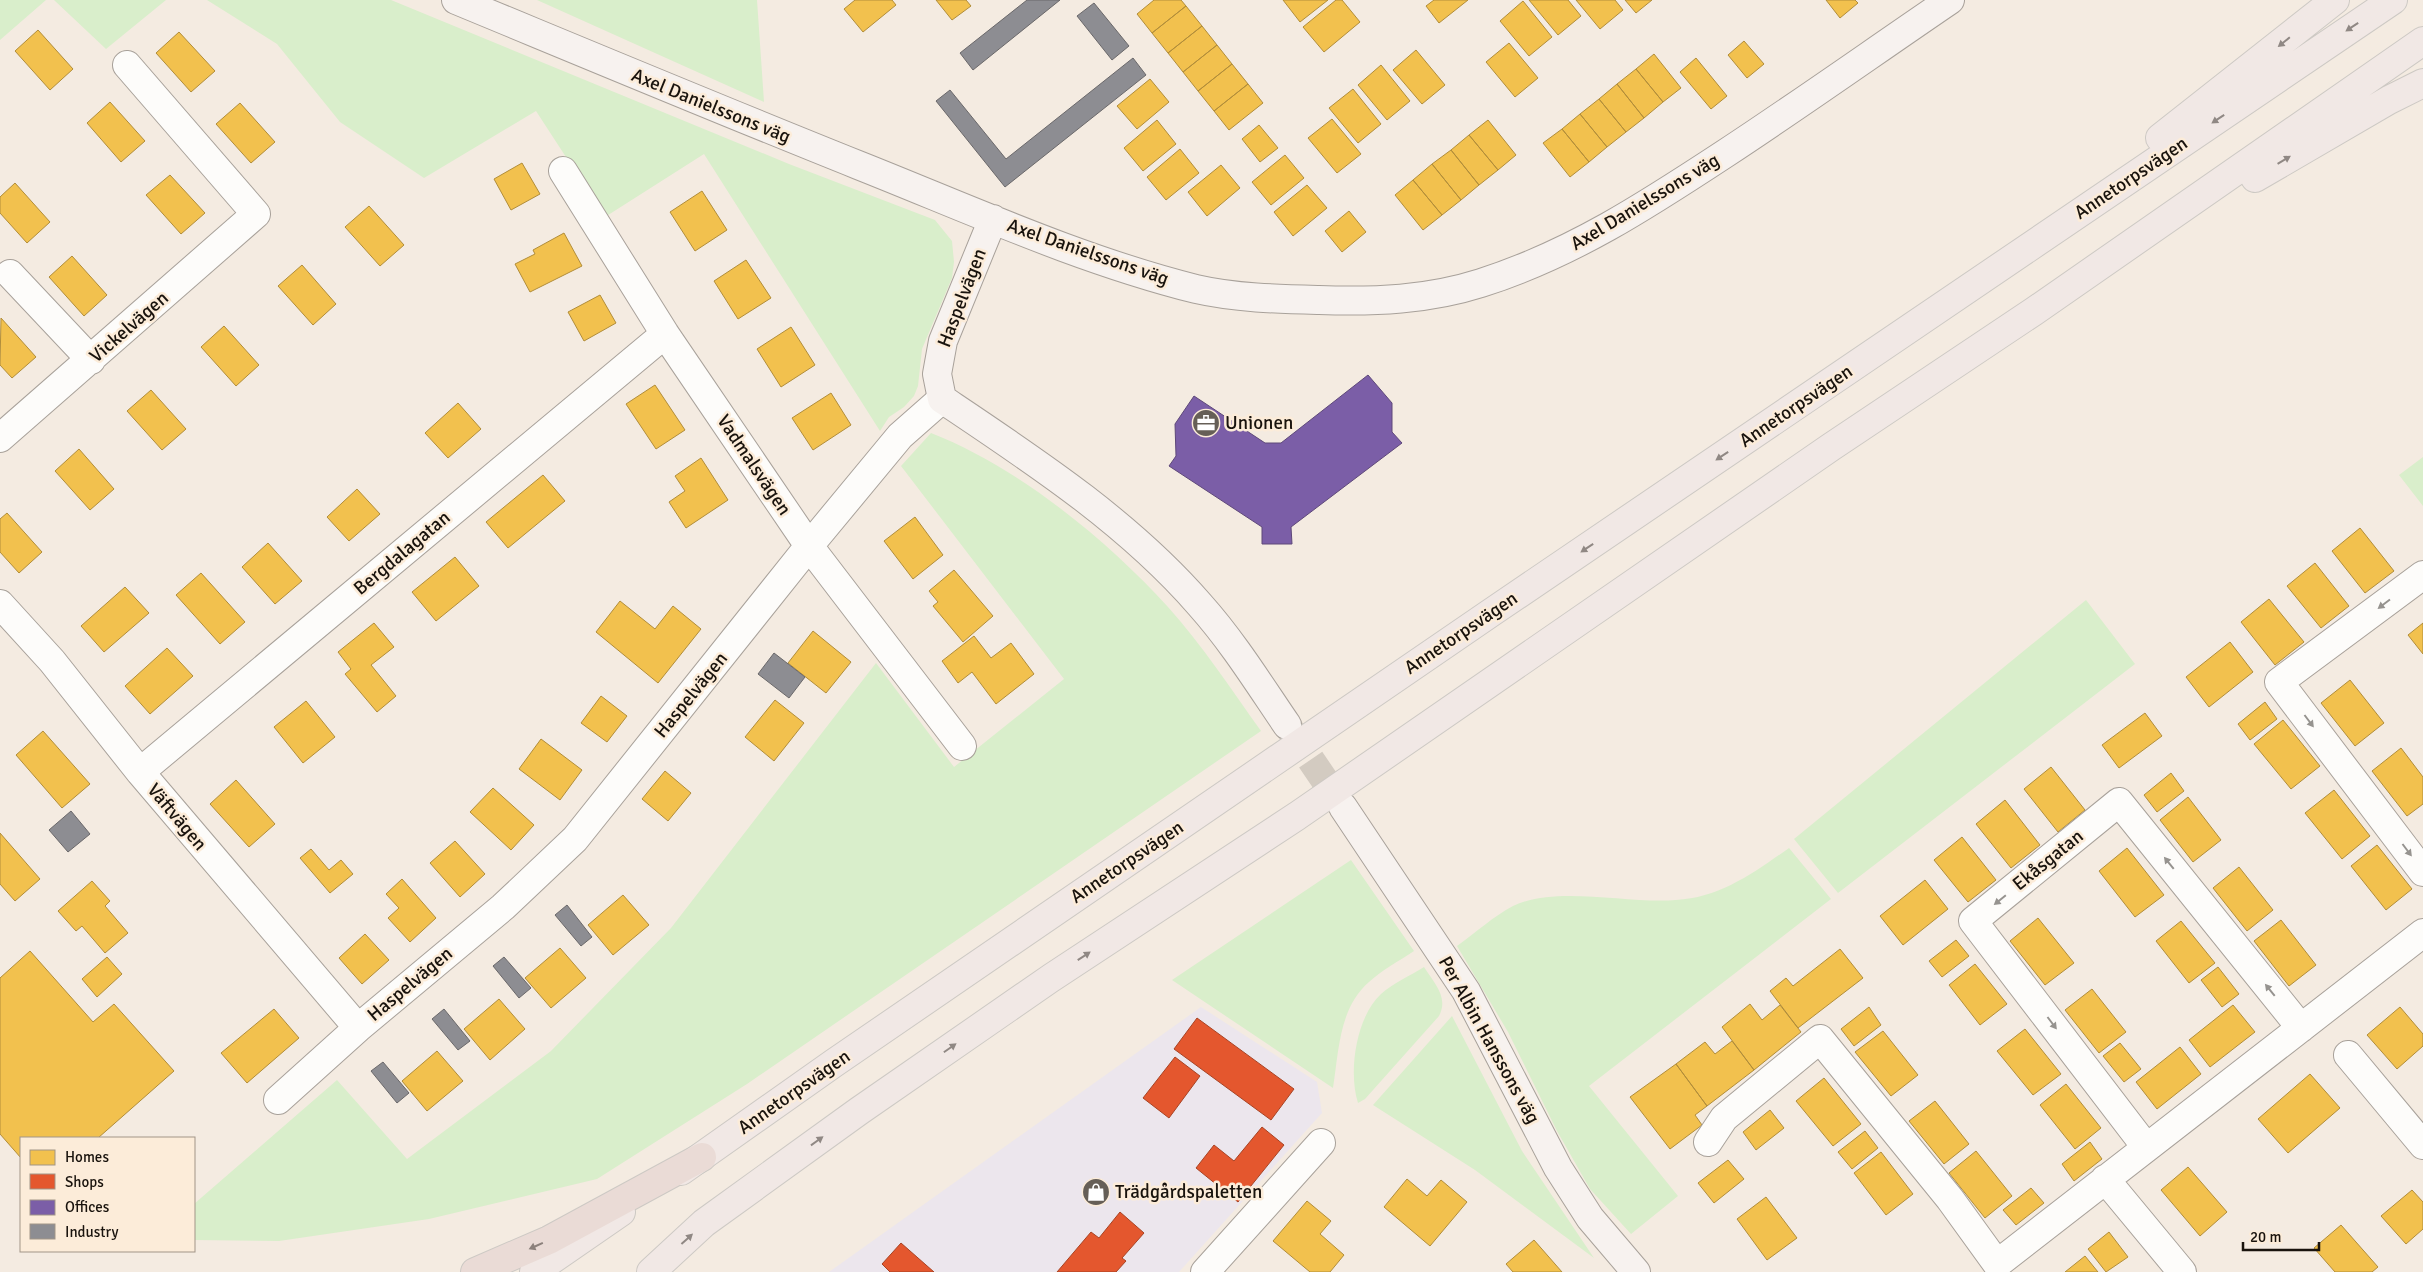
<svg xmlns="http://www.w3.org/2000/svg" width="2423" height="1272" font-family="Signika,sans-serif">
<style>
.commercial{fill:#ece6ed}
.green{fill:#d9eecb}
.homes{fill:#f2c14e;stroke:#b18d3a}
.shops{fill:#e4572e;stroke:#a74324}
.offices{fill:#7b5ea7;stroke:#5e4879}
.industry{fill:#8d8d92;stroke:#6a686a}
.lines{fill:none;stroke-linecap:round;stroke-linejoin:round}
.secondary-tunnel{stroke:#d3cbc1;stroke-width:28;stroke-dasharray:28 14;stroke-linecap:butt}
.street-casing{stroke:#a8a19a;stroke-width:30}
.secondary-casing{stroke:#a8a19a;stroke-width:30}
.primary-casing{stroke:#cdc9c4;stroke-width:30}
.highway-casing{stroke:#cdc9c4;stroke-width:30}
.street{stroke:#fdfcfa;stroke-width:28}
.secondary{stroke:#f7f2ef;stroke-width:28}
.primary{stroke:#f1e8e5;stroke-width:28}
.highway{stroke:#eadbd6;stroke-width:28}
.oneway{fill:#908884}
.oneway2{fill:#96938f}
.oneway3{fill:#8c817c}
.labels{text-anchor:middle;dominant-baseline:central;stroke-width:5;stroke-linejoin:round;paint-order:stroke}
.street-label{font-size:19px;fill:#19130d;stroke:#fcecd9}
.poi-label{font-size:19px;fill:#19130d;stroke:#fcecd9;text-anchor:start}
</style>
<rect width="100%" height="100%" fill="#f4ebe1"/>
<path class="commercial" d="M1201,1007l116,75 5,31 -143,159h-350z"/>
<path class="green" d="M0,0h46l-46,40z
M54,0h112l-60,49z
M207,0h184l398,164 146,56 17,21 2,21 -2,16 -30,71 -4,37 -4,10 -10,11 -15,10 -9,14 -176,-277 -99,63 -69,-106 -112,67 -84,-56 -63,-78z
M537,0h220l7,102z
M931,433c87,34 175,106 237,174 34,38 63,82 93,124l-514,353 -150,95 -168,40 -150,22 -85,-1v-36l143,-124 70,79 144,-108 120,-123 205,-265 78,104 110,-88 -163,-213z
M2423,457v49l-24,-31z
M2086,600l49,64 -297,229 -44,-54z
M1789,848l42,51 -242,187 89,110 -47,38 -41,-45 -33,-58 -49,-99 -51,-86c18,-13 37,-30 56,-40 43,-21 115,-2 163,-6 44,-2 79,-28 113,-52z
M1351,860l63,91c-15,10 -32,19 -45,31 -30,26 -30,68 -36,106l-161,-108z
M1424,967c10,16 25,30 15,49l-74,83 -7,4c-10,-31 -2,-86 23,-109 12,-11 29,-18 43,-27z
M1452,1016l70,135 72,107 -119,-88 -102,-65z"/>
<path class="homes" d="M855,0h37l4,5 -33,27 -19,-23z
M936,0h30l5,6 -19,14z
M1154,0h27l5,6 -34,27 -15,-19z
M1283,0h45l-28,22z
M1336,0h6l18,22 -36,30 -21,-25z
M1434,0h34l-29,23 -13,-17z
M1529,0h39l13,16 -23,19z
M1576,0h39l8,10 -23,19z
M1625,0h27l-16,13z
M1826,0h29l3,3 -18,15z
M1523,1l29,36 -23,19 -29,-35z
M1186,6l16,20 -34,27 -16,-20z
M1202,26l15,19 -34,27 -15,-19z
M38,30l35,39 -23,21 -35,-39z
M179,32l36,39 -24,21 -35,-39z
M1744,41l20,23 -17,14 -19,-23z
M1509,43l29,35 -23,19 -29,-35z
M1217,45l15,19 -34,27 -15,-19z
M1416,50l29,35 -23,19 -29,-34z
M1654,54l27,34 -18,14 -27,-33z
M1696,58l31,38 -16,13 -31,-37z
M1232,64l16,20 -34,27 -16,-20z
M1381,65l29,36 -23,19 -29,-35z
M1636,69l27,33 -19,16 -27,-34z
M1150,79l19,23 -32,27 -20,-23z
M1248,84l15,19 -34,27 -15,-19z
M1617,84l27,34 -18,14 -27,-33z
M1353,89l28,35 -23,19 -29,-35z
M1599,99l27,33 -19,15 -27,-33z
M110,102l35,39 -24,21 -34,-39z
M240,103l35,39 -24,21 -35,-39z
M1580,114l27,33 -18,15 -27,-33z
M1332,119l29,35 -24,19 -29,-35z
M1157,120l19,24 -33,27 -19,-23z
M1488,120l28,35 -18,15 -29,-35z
M1259,125l19,23 -18,14 -18,-23z
M1562,129l27,33 -19,15 -27,-34z
M1469,135l29,35 -19,15 -28,-35z
M1180,149l19,24 -33,27 -19,-23z
M1451,150l28,35 -18,15 -29,-36z
M1285,155l19,23 -33,27 -19,-23z
M522,163l18,31 -29,16 -17,-31z
M1432,164l29,36 -19,15 -29,-35z
M1221,165l19,23 -33,28 -19,-24z
M170,175l35,38 -24,21 -35,-39z
M1413,180l29,35 -19,15 -28,-35z
M15,183l35,39 -23,21 -27,-30v-16z
M1307,185l20,23 -34,28 -19,-24z
M702,191l25,39 -32,21 -25,-39z
M369,206l35,39 -24,21 -35,-39z
M1349,211l17,21 -24,20 -17,-21z
M564,233l18,33 -52,26 -15,-28 20,-10 -2,-4z
M72,256l35,39 -23,21 -35,-39z
M746,260l25,38 -33,21 -24,-38z
M302,265l34,39 -23,21 -35,-39z
M600,295l16,28 -32,18 -16,-29z
M1,318l35,39 -24,21 -12,-13z
M224,326l35,39 -23,21 -35,-39z
M791,327l24,38 -34,22 -24,-38z
M655,385l30,45 -29,19 -30,-45z
M151,390l35,39 -24,21 -35,-39z
M831,393l20,32 -38,25 -21,-32z
M458,403l23,26 -33,29 -23,-25z
M79,449l35,40 -24,21 -35,-39z
M701,458l27,42 -42,28 -17,-26 16,-11 -10,-15z
M543,475l22,26 -57,47 -22,-26z
M357,489l23,25 -31,27 -22,-24z
M7,513l35,39 -23,21 -19,-21v-33z
M915,517l28,38 -30,24 -29,-38z
M2360,528l34,43 -29,22 -33,-42z
M268,543l34,38 -27,23 -33,-37z
M455,557l24,29 -43,35 -24,-29z
M2315,563l34,43 -28,22 -34,-42z
M954,570l39,46 -30,26 -30,-36 5,-4 -9,-11z
M201,573l44,49 -25,22 -44,-49z
M125,587l24,26 -45,39 -23,-26z
M2269,599l35,43 -29,23 -34,-43z
M620,601l35,28 18,-23 28,23 -43,54 -62,-51z
M374,623l20,24 -23,18 25,31 -19,16 -32,-38 6,-5 -13,-17z
M2423,623v31l-15,-19z
M813,631l38,31 -25,31 -38,-30z
M974,636l17,22 20,-15 23,31 -38,30 -24,-32 -14,11 -16,-22z
M2230,642l23,30 -44,35 -23,-30z
M167,648l26,28 -43,38 -25,-28z
M2350,680l34,43 -29,23 -34,-43z
M601,696l26,20 -20,26 -26,-19z
M775,700l29,23 -30,38 -29,-24z
M306,701l29,36 -32,26 -29,-36z
M2265,702l12,17 -27,21 -12,-16z
M2145,713l17,23 -43,32 -17,-23z
M2283,720l37,46 -29,23 -37,-45z
M43,731l47,53 -28,24 -46,-53z
M541,739l41,31 -22,30 -41,-31z
M2401,748l22,29v27l-16,12 -35,-45z
M2051,767l34,43 -27,22 -34,-43z
M665,771l26,22 -23,28 -26,-22z
M2171,773l13,18 -27,21 -13,-17z
M236,780l39,44 -26,23 -39,-43z
M493,788l41,37 -23,25 -41,-38z
M2334,790l36,46 -28,23 -37,-46z
M2188,797l33,43 -28,22 -33,-42z
M2005,800l35,45 -29,23 -35,-44z
M0,833l40,46 -25,22 -15,-17z
M1962,837l34,43 -28,22 -34,-42z
M455,841l30,33 -25,23 -30,-34z
M2377,845l35,44 -26,21 -35,-44z
M2127,848l37,47 -29,22 -36,-46z
M311,849l18,21 12,-10 12,14 -23,19 -30,-35z
M2239,867l34,43 -26,21 -34,-43z
M402,879l34,39 -26,24 -22,-24 11,-10 -13,-14z
M1925,880l23,29 -45,36 -23,-29z
M92,881l18,20 -5,5 23,27 -23,20 -23,-27 -6,5 -18,-20z
M623,895l26,30 -36,30 -25,-30z
M2038,918l36,45 -29,22 -35,-44z
M2281,920l35,45 -27,21 -35,-45z
M2181,921l34,42 -26,20 -33,-42z
M365,934l24,26 -27,24 -23,-26z
M1956,940l13,16 -27,21 -13,-16z
M560,948l26,30 -35,30 -26,-30z
M1840,949l23,29 -65,50 -28,-37 16,-13 7,8z
M30,951l63,71 21,-18 60,67 -76,67h-77v20l-21,-24v-156z
M107,957l15,17 -25,23 -15,-18z
M1975,964l32,40 -27,21 -31,-40z
M2218,967l21,27 -17,13 -21,-27z
M2092,989l34,43 -27,21 -34,-43z
M499,999l26,30 -35,31 -26,-31z
M1750,1004l12,16 18,-15 21,27 -47,38 -32,-43z
M2233,1005l22,27 -45,35 -21,-27z
M1869,1007l12,18 -27,21 -13,-17z
M2400,1007l23,27v12l-26,23 -30,-34z
M274,1009l25,29 -52,45 -26,-30z
M2025,1029l36,45 -28,21 -36,-44z
M1883,1031l35,44 -27,21 -36,-44z
M1732,1041l22,29 -47,36 -31,-42 29,-22 10,12z
M2120,1043l21,26 -17,13 -21,-26z
M2180,1047l21,27 -44,35 -21,-27z
M437,1051l26,30 -36,30 -25,-30z
M1676,1064l31,42 -12,9 7,10 -32,24 -40,-52z
M2310,1074l30,34 -52,45 -30,-34z
M1824,1078l37,46 -28,22 -37,-45z
M2066,1084l35,44 -26,21 -35,-44z
M1935,1101l34,43 -25,20 -35,-43z
M1770,1110l14,18 -28,22 -13,-18z
M1865,1131l13,17 -26,21 -14,-17z
M2090,1142l12,17 -28,22 -12,-17z
M1976,1151l36,45 -27,22 -36,-45z
M1881,1152l32,42 -27,21 -32,-42z
M1728,1160l16,19 -30,24 -16,-20z
M2188,1167l39,45 -27,24 -39,-46z
M1407,1179l20,17 14,-16 26,22 -37,44 -46,-39z
M2031,1188l13,15 -28,22 -13,-15z
M2412,1190l11,12v27l-17,15 -25,-28z
M1766,1197l31,41 -30,22 -30,-41z
M1307,1201l24,20 -11,13 24,21 -14,17h-20l-37,-31z
M2341,1225l37,42 -6,5h-37l-21,-24z
M2109,1232l19,25 -22,15 -18,-23z
M1534,1240l28,32h-49l-7,-8z
M2085,1256l13,16h-33z"/>
<path class="shops" d="M1197,1018l97,71 -23,31 -97,-71z
M1175,1057l25,19 -31,42 -26,-20z
M1262,1127l22,18 -46,57 -42,-34 18,-23 20,16z
M1120,1212l24,21 -22,25 4,3 -10,11h-59l34,-40 8,6z
M901,1243l33,29h-44l-8,-8z"/>
<path class="offices" d="M1368,375l24,28v29l10,11 -111,84 1,17h-30v-17l-93,-61 7,-10 -1,-32 19,-28 71,47h16z"/>
<path class="industry" d="M1027,0h33l-87,70 -13,-17z
M1094,3l35,43 -17,14 -35,-44z
M1133,58l13,17 -141,112 -69,-86 14,-11 56,69z
M774,653l31,24 -16,21 -31,-24z
M71,811l19,23 -22,18 -19,-22z
M567,905l25,32 -11,9 -26,-31z
M504,957l27,31 -12,10 -26,-32z
M444,1009l26,32 -12,9 -26,-31z
M383,1062l26,31 -12,10 -26,-32z"/>
<g class="lines">
<path class="secondary-tunnel" d="M1287,725l56,82"/>
<g class="street-casing">
<path id="street" d="M563,171l102,163 144,212 153,200
M10,274l81,86
M0,438l256,-224 -129,-149
M2423,575l-144,107 144,190
M0,604l52,57 88,111 218,256
M140,772l525,-438
M2348,1055l75,90
M278,1100l80,-72 145,-121 72,-68 234,-293 91,-110 42,-37
M1708,1142l16,-24 96,-79 130,160 47,65 426,-331
M2146,1147l-173,-226 146,-119 182,226
M2105,1179l77,93
M1205,1272l116,-129"/>
</g>
<g class="secondary-casing">
<path id="secondary" d="M456,0c133,55 267,111 402,165 111,44 222,95 338,124 39,9 83,10 123,11 55,2 109,0 162,-17 91,-29 166,-78 245,-130 76,-50 149,-102 224,-153
M993,219l-50,122 -6,33 5,25c91,61 186,123 258,206 33,37 59,79 87,120
M1343,807l123,184 92,177 32,50 46,54"/>
</g>
<g class="primary-casing">
<path id="primary" d="M2160,138l175,-138
M2255,178l134,-78 34,-17
M681,1171l153,-108 658,-451 901,-612
M534,1272l87,-60
M651,1272l53,-49 155,-112 192,-133 246,-162 534,-369 202,-135 390,-271"/>
</g>
<g class="highway-casing">
<path id="highway" d="M475,1272l74,-32 153,-83"/>
</g>
<use href="#street" class="street"/>
<use href="#secondary" class="secondary"/>
<use href="#primary" class="primary"/>
<use href="#highway" class="highway"/>
</g>
<defs><path id="oneway-solid" d="M-6-.8H1V-3.2L6.5 0L1 3.2V.8H-6Z" transform="scale(1.25)"/></defs>
<g class="oneway">
<use href="#oneway-solid" transform="translate(2352 27) rotate(146)"/>
<use href="#oneway-solid" transform="translate(2284 42) rotate(141)"/>
<use href="#oneway-solid" transform="translate(2218 119) rotate(146)"/>
<use href="#oneway-solid" transform="translate(2284 160) rotate(-31)"/>
<use href="#oneway-solid" transform="translate(1722 456) rotate(146)"/>
<use href="#oneway-solid" transform="translate(1587 548) rotate(146)"/>
<use href="#oneway-solid" transform="translate(1084 956) rotate(-33)"/>
<use href="#oneway-solid" transform="translate(950 1048) rotate(-35)"/>
<use href="#oneway-solid" transform="translate(817 1141) rotate(-36)"/>
<use href="#oneway-solid" transform="translate(687 1239) rotate(-42)"/>
</g>
<g class="oneway2">
<use href="#oneway-solid" transform="translate(2384 604) rotate(143)"/>
<use href="#oneway-solid" transform="translate(2309 721) rotate(53)"/>
<use href="#oneway-solid" transform="translate(2407 850) rotate(53)"/>
<use href="#oneway-solid" transform="translate(2169 863) rotate(-129)"/>
<use href="#oneway-solid" transform="translate(2000 900) rotate(141)"/>
<use href="#oneway-solid" transform="translate(2270 990) rotate(-129)"/>
<use href="#oneway-solid" transform="translate(2052 1023) rotate(53)"/>
</g>
<use class="oneway3" href="#oneway-solid" transform="translate(536 1246) rotate(156)"/>
<defs>
<g id="office-disc" transform="scale(1.4375)"><circle r="9.5" fill="#665f57" stroke="#fcecd9"/><path d="M-6-3h4V-5.5h4V-3h4V5H-6ZM-1-4.5V-3h2v-1.5ZM-6 0V1H6V0Z" fill="#fff"/></g>
<g id="shop-disc" transform="scale(1.4375)"><circle r="9.5" fill="#665f57" stroke="#fcecd9"/><path d="M-5-2.5h2.3a2.7 3.5 0 0 1 5.4 0H5L5.5 6h-11ZM-1.5-2.5h3a1.5 2.3 0 0 0-3 0Z" fill="#fff"/></g>
</defs>
<g fill-rule="evenodd">
<use href="#office-disc" x="1206" y="423"/>
<use href="#shop-disc" x="1096" y="1192"/>
</g>
<g class="labels">
<g class="street-label">
<text transform="translate(711 106) rotate(22)">Axel Danielssons väg</text>
<text transform="translate(2131 178) rotate(-34)">Annetorpsvägen</text>
<text transform="translate(1645 202) rotate(-31)">Axel Danielssons väg</text>
<text transform="translate(1088 252) rotate(19)">Axel Danielssons väg</text>
<text transform="translate(962 298) rotate(-69)">Haspelvägen</text>
<text transform="translate(129 327) rotate(-41)">Vickelvägen</text>
<text transform="translate(1796 406) rotate(-34)">Annetorpsvägen</text>
<text transform="translate(754 465) rotate(56)">Vadmalsvägen</text>
<text transform="translate(402 553) rotate(-40)">Bergdalagatan</text>
<text transform="translate(1461 633) rotate(-34)">Annetorpsvägen</text>
<text transform="translate(691 695) rotate(-51)">Haspelvägen</text>
<text transform="translate(177 817) rotate(50)">Väftvägen</text>
<text transform="translate(2048 860) rotate(-39)">Ekåsgatan</text>
<text transform="translate(1127 862) rotate(-34)">Annetorpsvägen</text>
<text transform="translate(410 984) rotate(-40)">Haspelvägen</text>
<text transform="translate(1489 1040) rotate(61)">Per Albin Hanssons väg</text>
<text transform="translate(794 1092) rotate(-35)">Annetorpsvägen</text>
</g>
<g class="poi-label">
<text x="1225" y="423">Unionen</text>
<text x="1115" y="1192">Trädgårdspaletten</text>
</g>
</g>
<rect x="20" y="1137" width="175" height="115" fill="#fcecd9" stroke="#a19587"/>
<rect x="30" y="1150" width="25" height="15" fill="#f2c14e" stroke="#a19587"/>
<text x="65" y="1162" font-size="15" fill="#19130d">Homes</text>
<rect x="30" y="1174" width="25" height="15" fill="#e4572e" stroke="#a19587"/>
<text x="65" y="1187" font-size="15" fill="#19130d">Shops</text>
<rect x="30" y="1200" width="25" height="15" fill="#7b5ea7" stroke="#a19587"/>
<text x="65" y="1212" font-size="15" fill="#19130d">Offices</text>
<rect x="30" y="1224" width="25" height="15" fill="#8d8d92" stroke="#a19587"/>
<text x="65" y="1237" font-size="15" fill="#19130d">Industry</text>
<path d="M2243 1242v8h76v-8" fill="none" stroke="#19130d" stroke-width="2.5"/>
<text x="2250" y="1242" font-size="15" fill="#19130d" stroke="#fcecd9" stroke-width="4" paint-order="stroke">20 m</text>
</svg>
